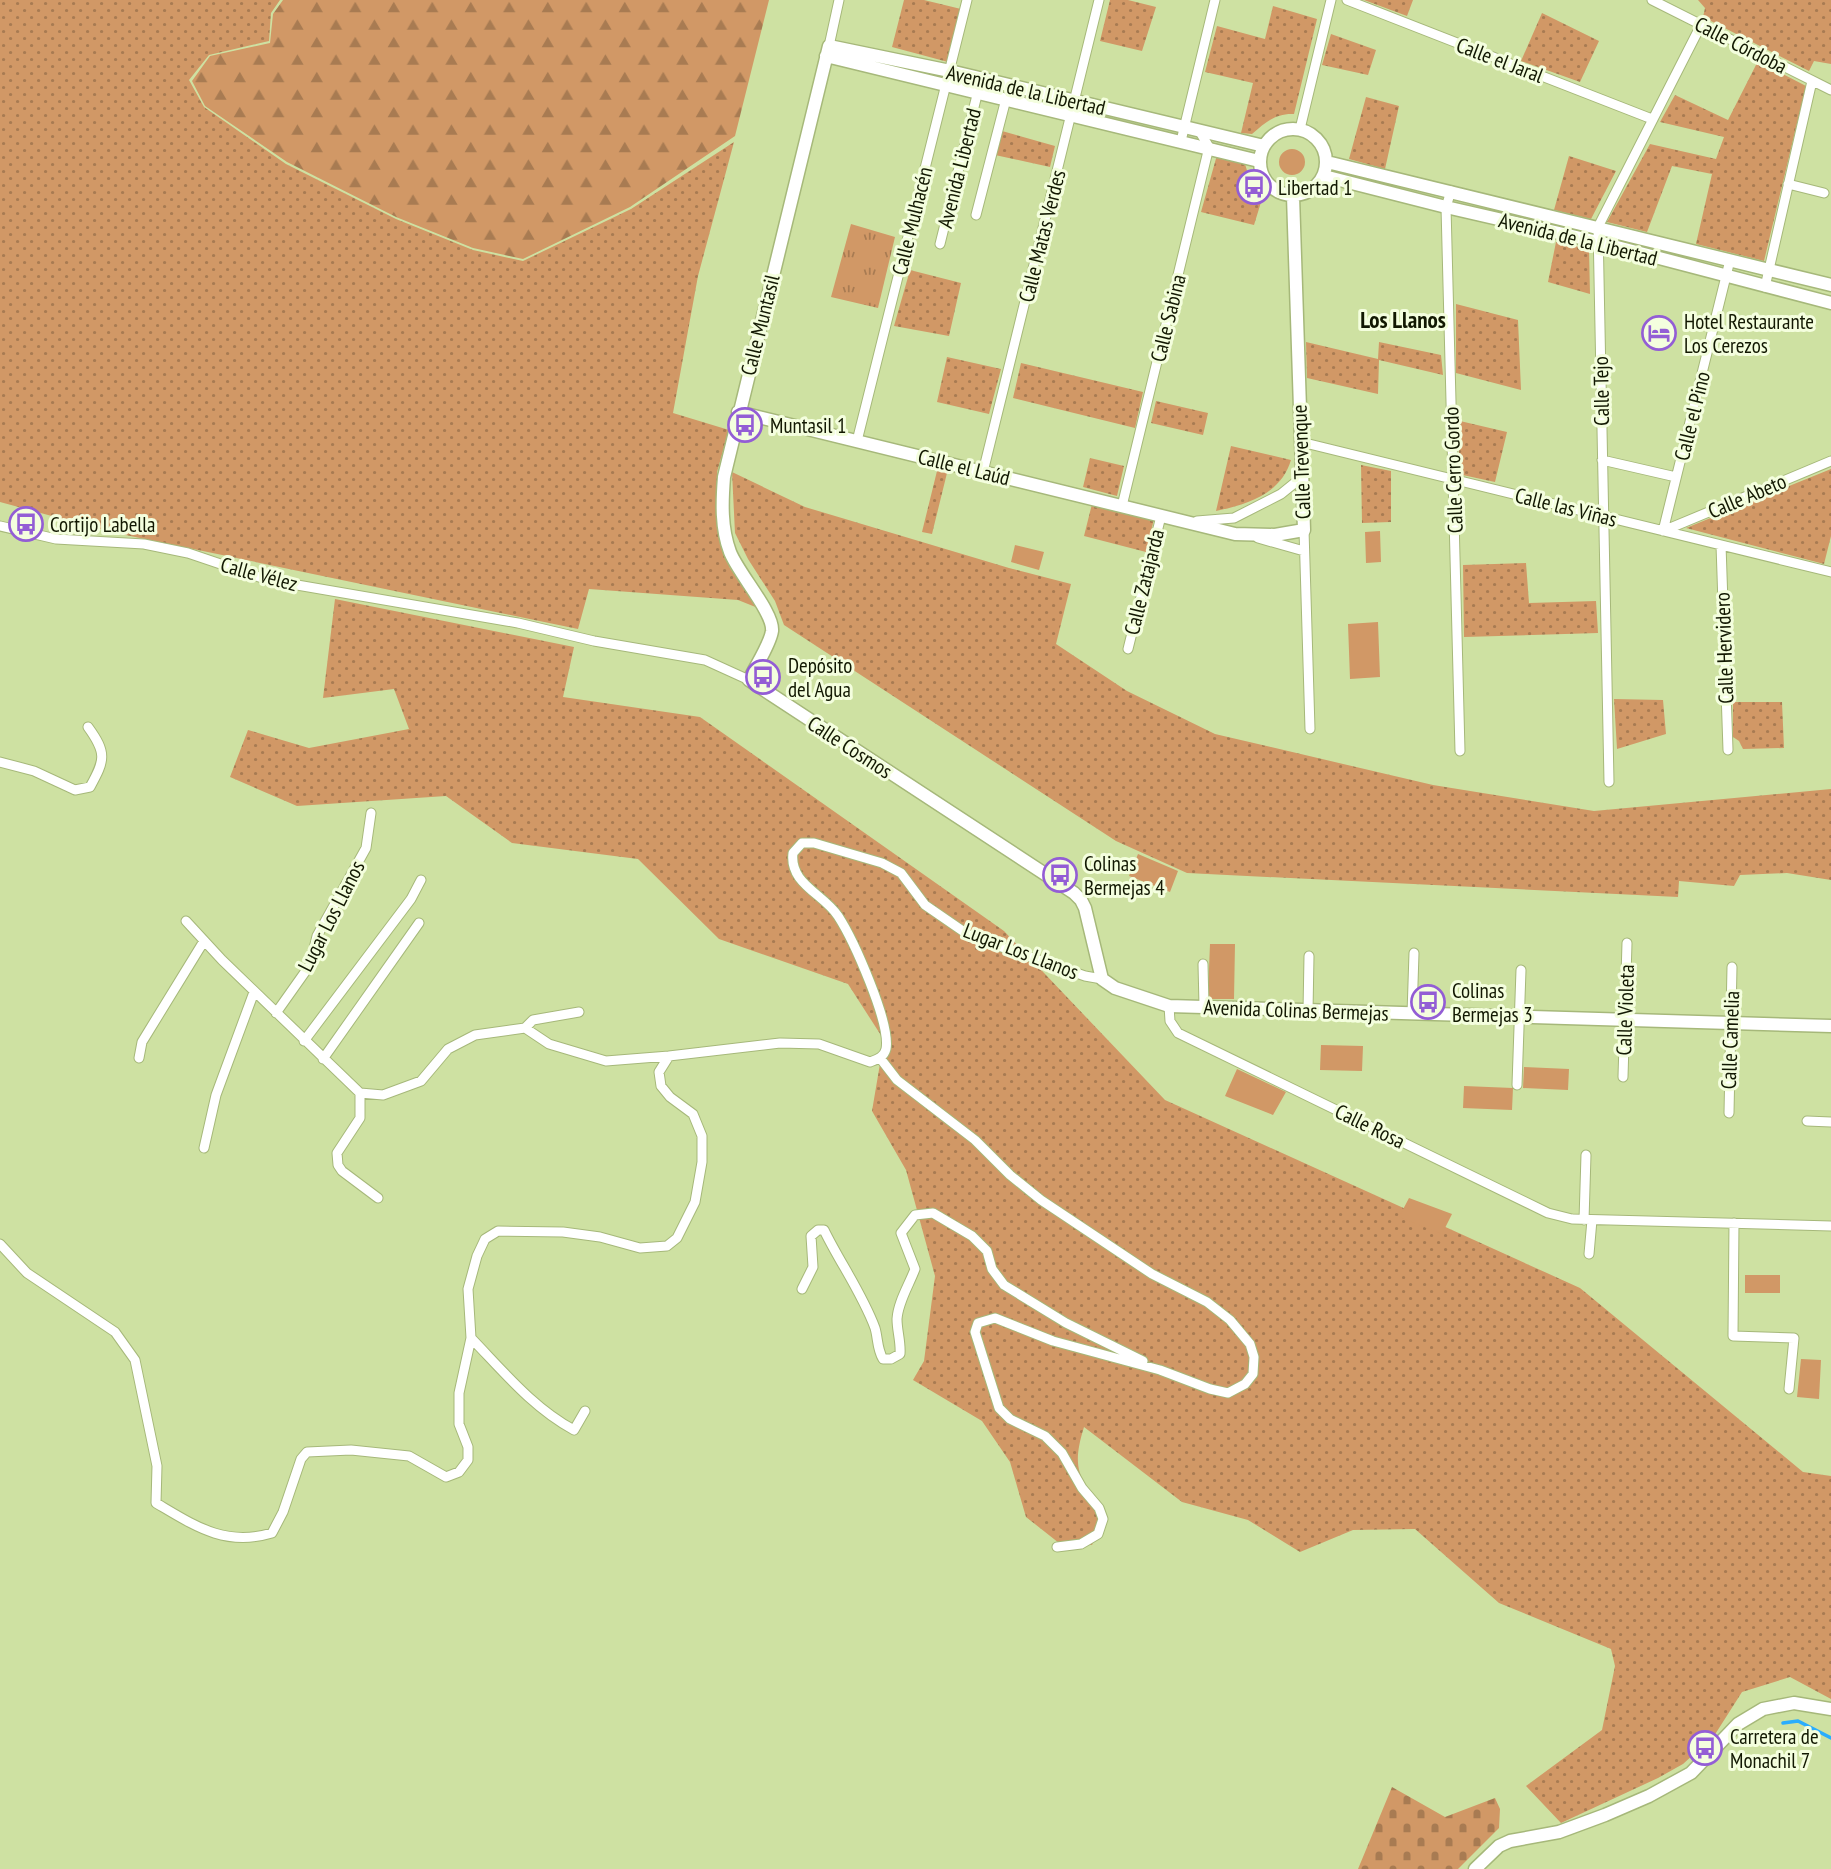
<svg xmlns="http://www.w3.org/2000/svg" width="1831" height="1869" font-family="'PT Sans Narrow',sans-serif">
<style>
.grass{fill:url(#grass-dots)}
.forest{fill:url(#forest-firs)}
.cemetery{fill:url(#cemetery-stones)}
.park{fill:url(#park-tufts)}
.garden{fill:#d19866}
.lines{fill:none;stroke-linecap:round;stroke-linejoin:round}
.stream{stroke:#2aadfd;stroke-width:3.5}
.street-casing{stroke:#a6b87a;stroke-width:11}
.secondary-casing{stroke:#a6b87a;stroke-width:15}
.street{stroke:#fff;stroke-width:9}
.secondary{stroke:#fff;stroke-width:12}
.labels{text-anchor:middle;dominant-baseline:central;stroke-width:6;stroke-linejoin:round;paint-order:stroke}
.street-label{font-size:21px;fill:#121802;stroke:#f4fede}
.poi-label{font-size:21px;fill:#121802;stroke:#f4fede;text-anchor:start}
.neighbourhood-label{font-size:23px;font-weight:bold;fill:#121802;stroke:#f4fede}
</style>
<defs>
<pattern id="grass-dots" width="8" height="8" patternUnits="userSpaceOnUse" patternTransform="scale(1.75)"><rect width="8" height="8" fill="#d19866"/><path d="M2 2h.1M6 6h.1" fill="none" stroke="#a87b52" stroke-width="1.8" stroke-linecap="round"/></pattern>
<pattern id="forest-firs" width="22" height="20" patternUnits="userSpaceOnUse" patternTransform="scale(1.75)"><rect width="22" height="20" fill="#d19866"/><path d="M5 1l3.5 6h-7zM16 11l3.5 6h-7z" fill="#a87b52"/></pattern>
<pattern id="cemetery-stones" width="16" height="16" patternUnits="userSpaceOnUse" patternTransform="scale(1.75)"><rect width="16" height="16" fill="#d19866"/><path d="M2 7V4a2 2 0 0 1 4 0v3zM10 15v-3a2 2 0 0 1 4 0v3z" fill="#a87b52"/></pattern>
<pattern id="park-tufts" width="24" height="20" patternUnits="userSpaceOnUse" patternTransform="scale(1.75)"><rect width="24" height="20" fill="#d19866"/><path d="M3 7l-1-3M5 7V3M7 7l1-3M15 17l-1-3M17 17v-4M19 17l1-3" fill="none" stroke="#a87b52"/></pattern>
</defs>
<rect width="100%" height="100%" fill="#cee1a2"/>
<path class="grass" d="M0,0h280l-9,13 -2,28 -60,14 -20,25 15,27 82,57 110,55 77,31 50,11 108,-52 103,-67 -36,134 -25,137 56,17 -12,42 6,72 7,24 28,40 -20,-8 -149,-11 -11,40 -467,-97 -111,-30z
M904,0h20l37,9 -13,53 -56,-15z
M1110,0h18l28,7 -14,44 -42,-10z
M1364,0h49l-6,16z
M1698,0h133v64l-17,-3 -5,10 -106,-54 2,-9z
M1273,6l44,13 -23,95c-19,-1 -29,9 -42,20l-11,-1 12,-50 -48,-11 12,-46 48,13z
M1542,13l57,28 -19,41 -59,-21z
M1331,34l45,16 -8,25 -46,-10z
M1758,61l48,25 -42,175 -68,-17 16,-70 -40,-8 -25,66 -40,-10 43,-78 66,15 8,-22 -64,-15 15,-27 53,25z
M1366,97l33,9 -14,63 -36,-10z
M1002,131l53,15 -5,21 -55,-12z
M1217,155l28,9 7,23 10,12 -8,26 -53,-13z
M1569,156l47,15 -25,48 -37,-9z
M1556,242l33,7 1,45 -42,-12z
M910,270l51,13 -12,53 -55,-10z
M1456,304l62,16 3,70 -65,-17z
M1306,342l72,17 1,-17 62,13 2,20 -64,-15 -1,34 -71,-16z
M947,357l54,12 -12,45 -52,-12z
M1021,363l122,29 -8,36 -122,-30z
M1156,401l52,12 -5,22 -52,-12z
M1460,421l47,11 -12,50 -37,-8z
M1231,446l60,14c-10,34 -43,44 -75,51z
M1090,458l34,8 -7,30 -34,-9z
M1361,465l30,6v51l-29,1z
M1831,469v67l-7,28 -138,-36z
M937,471l10,2 -15,61 -10,-2z
M732,472l73,35 204,61 62,16 -15,60 71,47 88,43 218,51 161,26 237,-22v91l-44,-7 -47,2 -6,11 -55,-5 -1,16 -491,-24 -71,-32 -332,-216 -9,-24 -27,-42 -13,-26z
M1092,504l62,15 -8,33 -62,-16z
M1526,563l3,40 67,-2 2,32 -134,4 -1,-72z
M335,599l239,48 -11,50 137,20 304,214 161,169 415,188 223,184 28,4v223l-41,-22 -48,15 -28,44 -31,28 -25,14 -97,45 -35,-37 76,-56 13,-64 -4,-17 -112,-46 -84,-74 -62,1 -53,22 -52,-32 -66,-18 -98,-75c-14,45 -3,52 22,89l-14,29 -33,-2 -33,-26 -16,-55 -28,-41 -69,-41 11,-19 11,-85 -29,-106 -34,-59 12,-71 -36,-56 -129,-45 -81,-80 -126,-16 -66,-47 -149,10 -67,-29 18,-47 61,18 100,-19 -15,-40 -71,9z
M1614,699l49,1 3,34 -49,15z
M1733,702h49l2,46 -41,1 -4,-8 -6,-4z"/>
<path class="forest" d="M283,0h486l-34,136 -105,71 -107,52 -50,-11 -77,-31 -109,-55 -82,-56 -13,-25 18,-25 60,-13 3,-29z"/>
<path class="cemetery" d="M1392,1787l53,30 50,-19 5,11 -1,19 -41,41h-100z"/>
<path class="park" d="M851,224l44,13 -17,71 -47,-11z"/>
<path class="garden" d="M1279 162a13 13 0 1 1 26 0a13 13 0 1 1-26 0Z
M1380,531l1,31 -15,1 -1,-31z
M1015,545l29,7 -5,18 -28,-8z
M1378,622l2,55 -30,2 -2,-55z
M1138,854l40,17 -8,21 -41,-16z
M1210,944h25l-1,55h-22l-4,-5z
M1321,1045l42,1 -1,25 -42,-1z
M1524,1067l45,2 -1,21 -45,-2z
M1237,1069l49,23 -13,23 -48,-19z
M1464,1086l49,2 -1,22 -49,-2z
M1409,1198l43,16 -10,20 -43,-17z
M1745,1275h35v18h-35z
M1801,1359l20,1 -2,39 -22,-2z"/>
<g class="lines">
<path class="stream" d="M1783,1723l15,-2 33,17"/>
<g class="street-casing">
<path id="street" d="M1347,0l305,119
M1652,0l179,90
M829,46l10,-46
M1300,129l31,-129
M1181,141l34,-141
M1788,184l36,9
M1451,191l-5,16 14,544
M976,215l30,-116
M940,244l38,-153
M1765,287l47,-206
M857,441l110,-441
M1301,442l530,130
M1602,460l74,17
M983,472l116,-472
M1122,506l87,-359 -9,-15
M1197,521l37,-3 47,-24 21,-17
M0,526l56,13 88,5 44,9 80,27 250,43 76,18 111,19 44,20
M1304,530l6,199
M1663,531l67,-271
M1663,531l168,-70
M1258,538l46,13
M1721,545l7,205
M1128,649l33,-133
M0,762l34,9 41,19 15,-3c15,-27 17,-34 -2,-60
M1609,782l-11,-555 103,-202
M186,921l36,39 138,133 23,2 38,-14 27,-32 27,-14 50,-7 24,16 57,17 63,-5
M1203,964l1,42
M1169,1006l1,15 8,12 370,180 24,6 259,7
M1308,1011l1,-55
M276,1013l34,-48 7,-29 49,-88 5,-35
M1412,1014l2,-61
M525,1028l8,-8 46,-8
M304,1041l107,-142 10,-19
M139,1058l3,-16 62,-101
M880,1058l17,22 78,60 35,35 31,25 111,74 55,28 23,18 20,24 4,13 -1,17 -8,10 -17,9 -18,-4 -50,-19 -107,-29 -58,-23 -17,5 -3,9 24,76 11,11 35,17 17,17 20,35 17,20 4,11 -5,15 -17,10 -24,3
M323,1059l96,-136
M1623,1077l4,-134
M1517,1085l4,-115
M360,1093v25l-23,35 1,12 4,6 36,27
M1729,1113l3,-146
M1807,1121l24,1
M204,1148l12,-53 38,-103
M1584,1220l2,-65
M1734,1223l-1,113 61,2 -5,51
M0,1244l27,29 88,59 20,28 22,106 -1,37c39,23 69,44 116,30l11,-21 18,-53 6,-7 44,-2 58,6 37,21 13,-5 9,-12v-13l-9,-23v-31l12,-55 -3,-49 9,-33 8,-17 13,-8 65,1 37,5 40,11 27,-2 10,-8 18,-36 7,-40v-26l-9,-22 -23,-17 -9,-11 -2,-14 10,-16 111,-13 39,1 51,18c8,-3 14,-5 16,-13 5,-26 -33,-110 -48,-133 -14,-22 -49,-32 -45,-63l9,-10h12l68,20 19,10 24,32 45,31 115,40 17,3
M1589,1254l3,-34
M802,1289l11,-22 -2,-31 7,-6h6c16,33 38,63 51,98 3,10 2,21 8,31h8l9,-5c1,-12 -3,-23 -3,-35 1,-17 12,-34 18,-50l-14,-36 14,-18 18,-2 39,23 15,15 5,18 12,16 62,38 77,38
M471,1338c32,33 62,70 103,92l11,-19"/>
</g>
<g class="secondary-casing">
<path id="secondary" d="M826,56l433,105
M1260 162a33 33 0 1 1 66 0a33 33 0 1 1-66 0Z
M1264,146l-314,-75 -121,-25 -105,431c-2,25 -3,51 6,75 8,21 44,61 42,79 -2,14 -17,36 -23,49l325,213 7,7 4,8 17,71 13,9 54,18 662,20
M1327,162l504,123
M1324,176l122,31 152,35 233,61
M738,412l497,122 40,1 29,-5 -11,-334
M1475,1869l24,-23 11,-5 49,-9 46,-17 44,-19 42,-23 47,-49 25,-15 31,-6 37,6"/>
</g>
<use href="#street" class="street"/>
<use href="#secondary" class="secondary"/>
</g>
<defs>
<g id="bus-ring" transform="scale(1.75)"><circle r="9.5" fill="#f4fede" stroke="#935dd5" stroke-width="1.5"/><path d="M-5-6H5V4H4V6H2V4H-2V6H-4V4H-5ZM-3.5-4V0h7V-4ZM-3.5 1.2v1.5H-2V1.2ZM2 1.2v1.5H3.5V1.2Z" fill="#935dd5"/></g>
<g id="hotel-ring" transform="scale(1.75)"><circle r="9.5" fill="#f4fede" stroke="#935dd5" stroke-width="1.5"/><path d="M-6-4.5h1.5V1H6V5H4.5V3h-9V5H-6ZM-4 0a1.8 1.8 0 1 1 3.6 0ZM.5 0V-2.5h3Q6-2.5 6 0Z" fill="#935dd5"/></g>
</defs>
<g fill-rule="evenodd">
<use href="#bus-ring" x="1254" y="187"/>
<use href="#hotel-ring" x="1659" y="333"/>
<use href="#bus-ring" x="745" y="425"/>
<use href="#bus-ring" x="26" y="524"/>
<use href="#bus-ring" x="763" y="677"/>
<use href="#bus-ring" x="1060" y="875"/>
<use href="#bus-ring" x="1428" y="1002"/>
<use href="#bus-ring" x="1705" y="1748"/>
</g>
<g class="labels">
<g class="street-label">
<text transform="translate(1741 45) rotate(27)">Calle Córdoba</text>
<text transform="translate(1500 60) rotate(21)">Calle el Jaral</text>
<text transform="translate(1026 90) rotate(13)">Avenida de la Libertad</text>
<text transform="translate(959 168) rotate(-76)">Avenida Libertad</text>
<text transform="translate(912 221) rotate(-76)">Calle Mulhacén</text>
<text transform="translate(1042 236) rotate(-76)">Calle Matas Verdes</text>
<text transform="translate(1578 239) rotate(14)">Avenida de la Libertad</text>
<text transform="translate(1168 318) rotate(-76)">Calle Sabina</text>
<text transform="translate(760 325) rotate(-76)">Calle Muntasil</text>
<text transform="translate(1601 391) rotate(-91)">Calle Tejo</text>
<text transform="translate(1692 416) rotate(-76)">Calle el Pino</text>
<text transform="translate(1301 462) rotate(-92)">Calle Trevenque</text>
<text transform="translate(964 467) rotate(14)">Calle el Laúd</text>
<text transform="translate(1453 470) rotate(-92)">Calle Cerro Gordo</text>
<text transform="translate(1747 496) rotate(-23)">Calle Abeto</text>
<text transform="translate(1566 507) rotate(14)">Calle las Viñas</text>
<text transform="translate(259 574) rotate(15)">Calle Vélez</text>
<text transform="translate(1144 582) rotate(-76)">Calle Zatajarda</text>
<text transform="translate(1724 648) rotate(-92)">Calle Hervidero</text>
<text transform="translate(850 747) rotate(33)">Calle Cosmos</text>
<text transform="translate(331 916) rotate(-63)">Lugar Los Llanos</text>
<text transform="translate(1021 951) rotate(21)">Lugar Los Llanos</text>
<text transform="translate(1296 1010) rotate(2)">Avenida Colinas Bermejas</text>
<text transform="translate(1625 1010) rotate(-88)">Calle Violeta</text>
<text transform="translate(1730 1040) rotate(-88)">Calle Camelia</text>
<text transform="translate(1370 1126) rotate(26)">Calle Rosa</text>
</g>
<g class="poi-label">
<text x="1278" y="187">Libertad 1</text>
<text x="1684" y="321">Hotel Restaurante<tspan x="1684" dy="24">Los Cerezos</tspan></text>
<text x="770" y="425">Muntasil 1</text>
<text x="50" y="524">Cortijo Labella</text>
<text x="788" y="665">Depósito<tspan x="788" dy="24">del Agua</tspan></text>
<text x="1084" y="863">Colinas<tspan x="1084" dy="24">Bermejas 4</tspan></text>
<text x="1452" y="990">Colinas<tspan x="1452" dy="24">Bermejas 3</tspan></text>
<text x="1730" y="1736">Carretera de<tspan x="1730" dy="24">Monachil 7</tspan></text>
</g>
<g class="neighbourhood-label">
<text x="1403" y="319">Los Llanos</text>
</g>
</g>
</svg>
